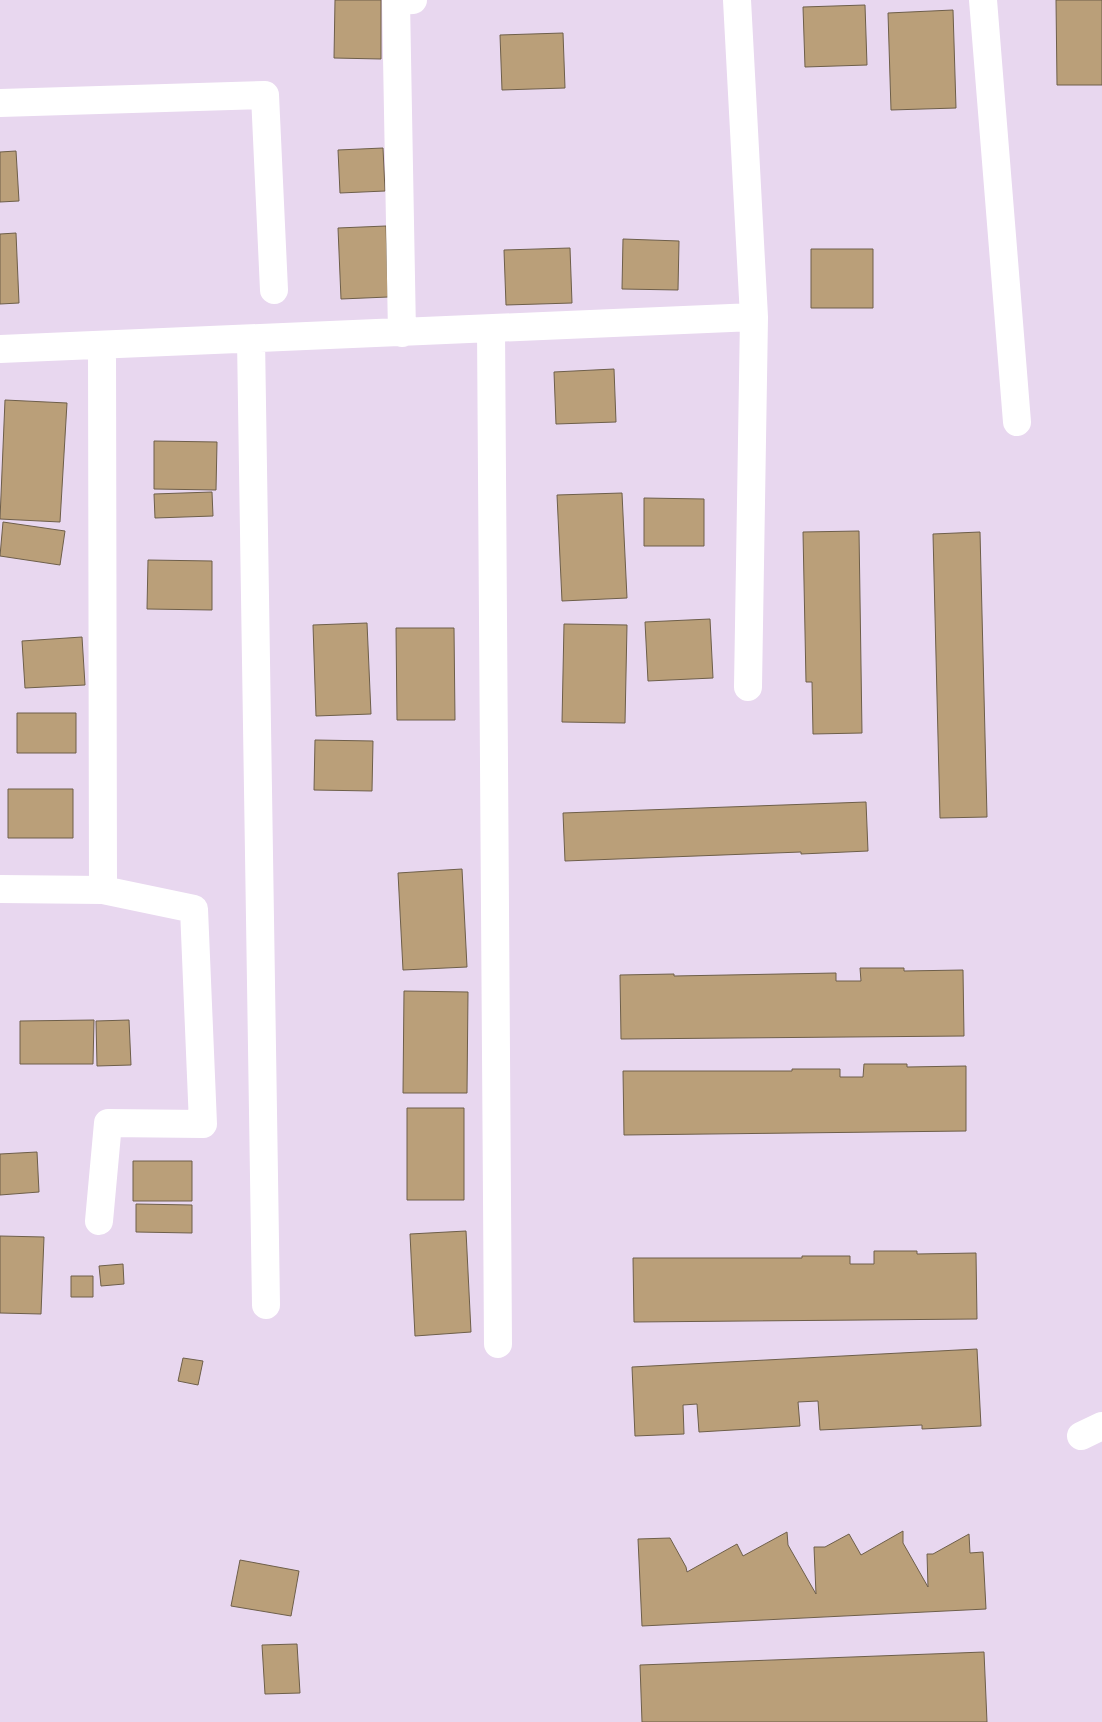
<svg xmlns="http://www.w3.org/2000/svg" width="1102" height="1722" font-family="Karla,sans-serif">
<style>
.building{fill:#ba9f79;stroke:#6e5f4a}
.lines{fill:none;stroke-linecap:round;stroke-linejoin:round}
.minor{stroke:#fff;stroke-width:28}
</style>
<rect width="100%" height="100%" fill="#e8d7ef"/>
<path class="building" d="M335,0h46v59l-47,-1z
M1056,0h46v85h-45z
M865,5l2,60 -62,2 -2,-60z
M953,10l3,98 -65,2 -3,-97z
M563,33l2,55 -63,2 -2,-55z
M383,148l2,43 -45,2 -2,-43z
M16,151l3,50 -19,1v-50z
M386,226l2,71 -47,2 -3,-71z
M16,233l3,70 -19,1v-70z
M623,239l56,2 -1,49 -56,-1z
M570,248l2,55 -66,2 -2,-55z
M811,249h62v59h-62z
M614,369l2,53 -60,2 -2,-52z
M5,400l62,3 -7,119 -60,-3z
M154,441l63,1 -1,48 -62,-1z
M212,492l1,24 -58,2 -1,-24z
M622,493l5,105 -65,3 -5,-106z
M644,498l60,1v47h-60z
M3,522l62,9 -5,34 -60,-9z
M859,531l3,202 -49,1 -1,-52h-6l-3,-150z
M980,532l7,285 -47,1 -7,-284z
M148,560l64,1v49l-65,-1z
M710,619l3,59 -65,3 -3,-59z
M367,623l4,91 -55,2 -3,-91z
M564,624l63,1 -2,98 -63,-1z
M396,628h58l1,92h-58z
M82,637l3,48 -60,3 -3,-47z
M17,713h59v40h-59z
M315,740l58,1 -1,50 -58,-1z
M8,789h65v49h-65z
M866,802l2,49 -67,3v-2l-236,9 -2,-48z
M462,869l5,98 -64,3 -5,-97z
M860,968h44v3l59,-1 1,66 -343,3 -1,-64 54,-1v2l162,-3v8h25z
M404,991l64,1 -1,101h-64z
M94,1020l-1,44h-73v-43z
M129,1020l2,45 -34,1 -1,-45z
M864,1064h43v3l59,-1v65l-342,4 -1,-64h169v-2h48v8h23z
M407,1108h57v92h-57z
M37,1152l2,40 -39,3v-41z
M133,1161h59v40h-59z
M136,1204l56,1v28l-56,-1z
M466,1231l5,101 -56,4 -5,-102z
M0,1236l44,1 -3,77 -41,-1z
M874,1251h43v3l59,-1 1,66 -343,3 -1,-64h169v-2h48v8h24z
M123,1264l1,20 -23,2 -2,-20z
M71,1276h22v21h-22z
M977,1349l4,77 -59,3v-4l-102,5 -2,-29 -20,1 2,24 -101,6 -2,-28 -14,1 1,29 -49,2 -3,-69z
M183,1358l20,3 -5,24 -20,-4z
M903,1531v12l25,44 -1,-33h6l36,-20 1,19 13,-1 3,57 -344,17 -4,-87 32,-1 16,29 1,5 50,-28 6,12 44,-24 1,13 28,49 -2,-47h11l24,-13 12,21z
M240,1560l59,11 -8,45 -60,-10z
M297,1644l3,49 -35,1 -3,-49z
M984,1652l3,70h-345l-2,-57z"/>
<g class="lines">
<path class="minor" d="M737,0l17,317 -6,370
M983,0l34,422
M0,103l265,-8 9,195
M491,329l7,1015
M402,333l-6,-332 17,-1
M251,339l15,966
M102,345l1,545
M0,349l754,-32
M0,889l103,1 91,19 9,215 -95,-1 -9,98
M1081,1436l21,-10"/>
</g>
</svg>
